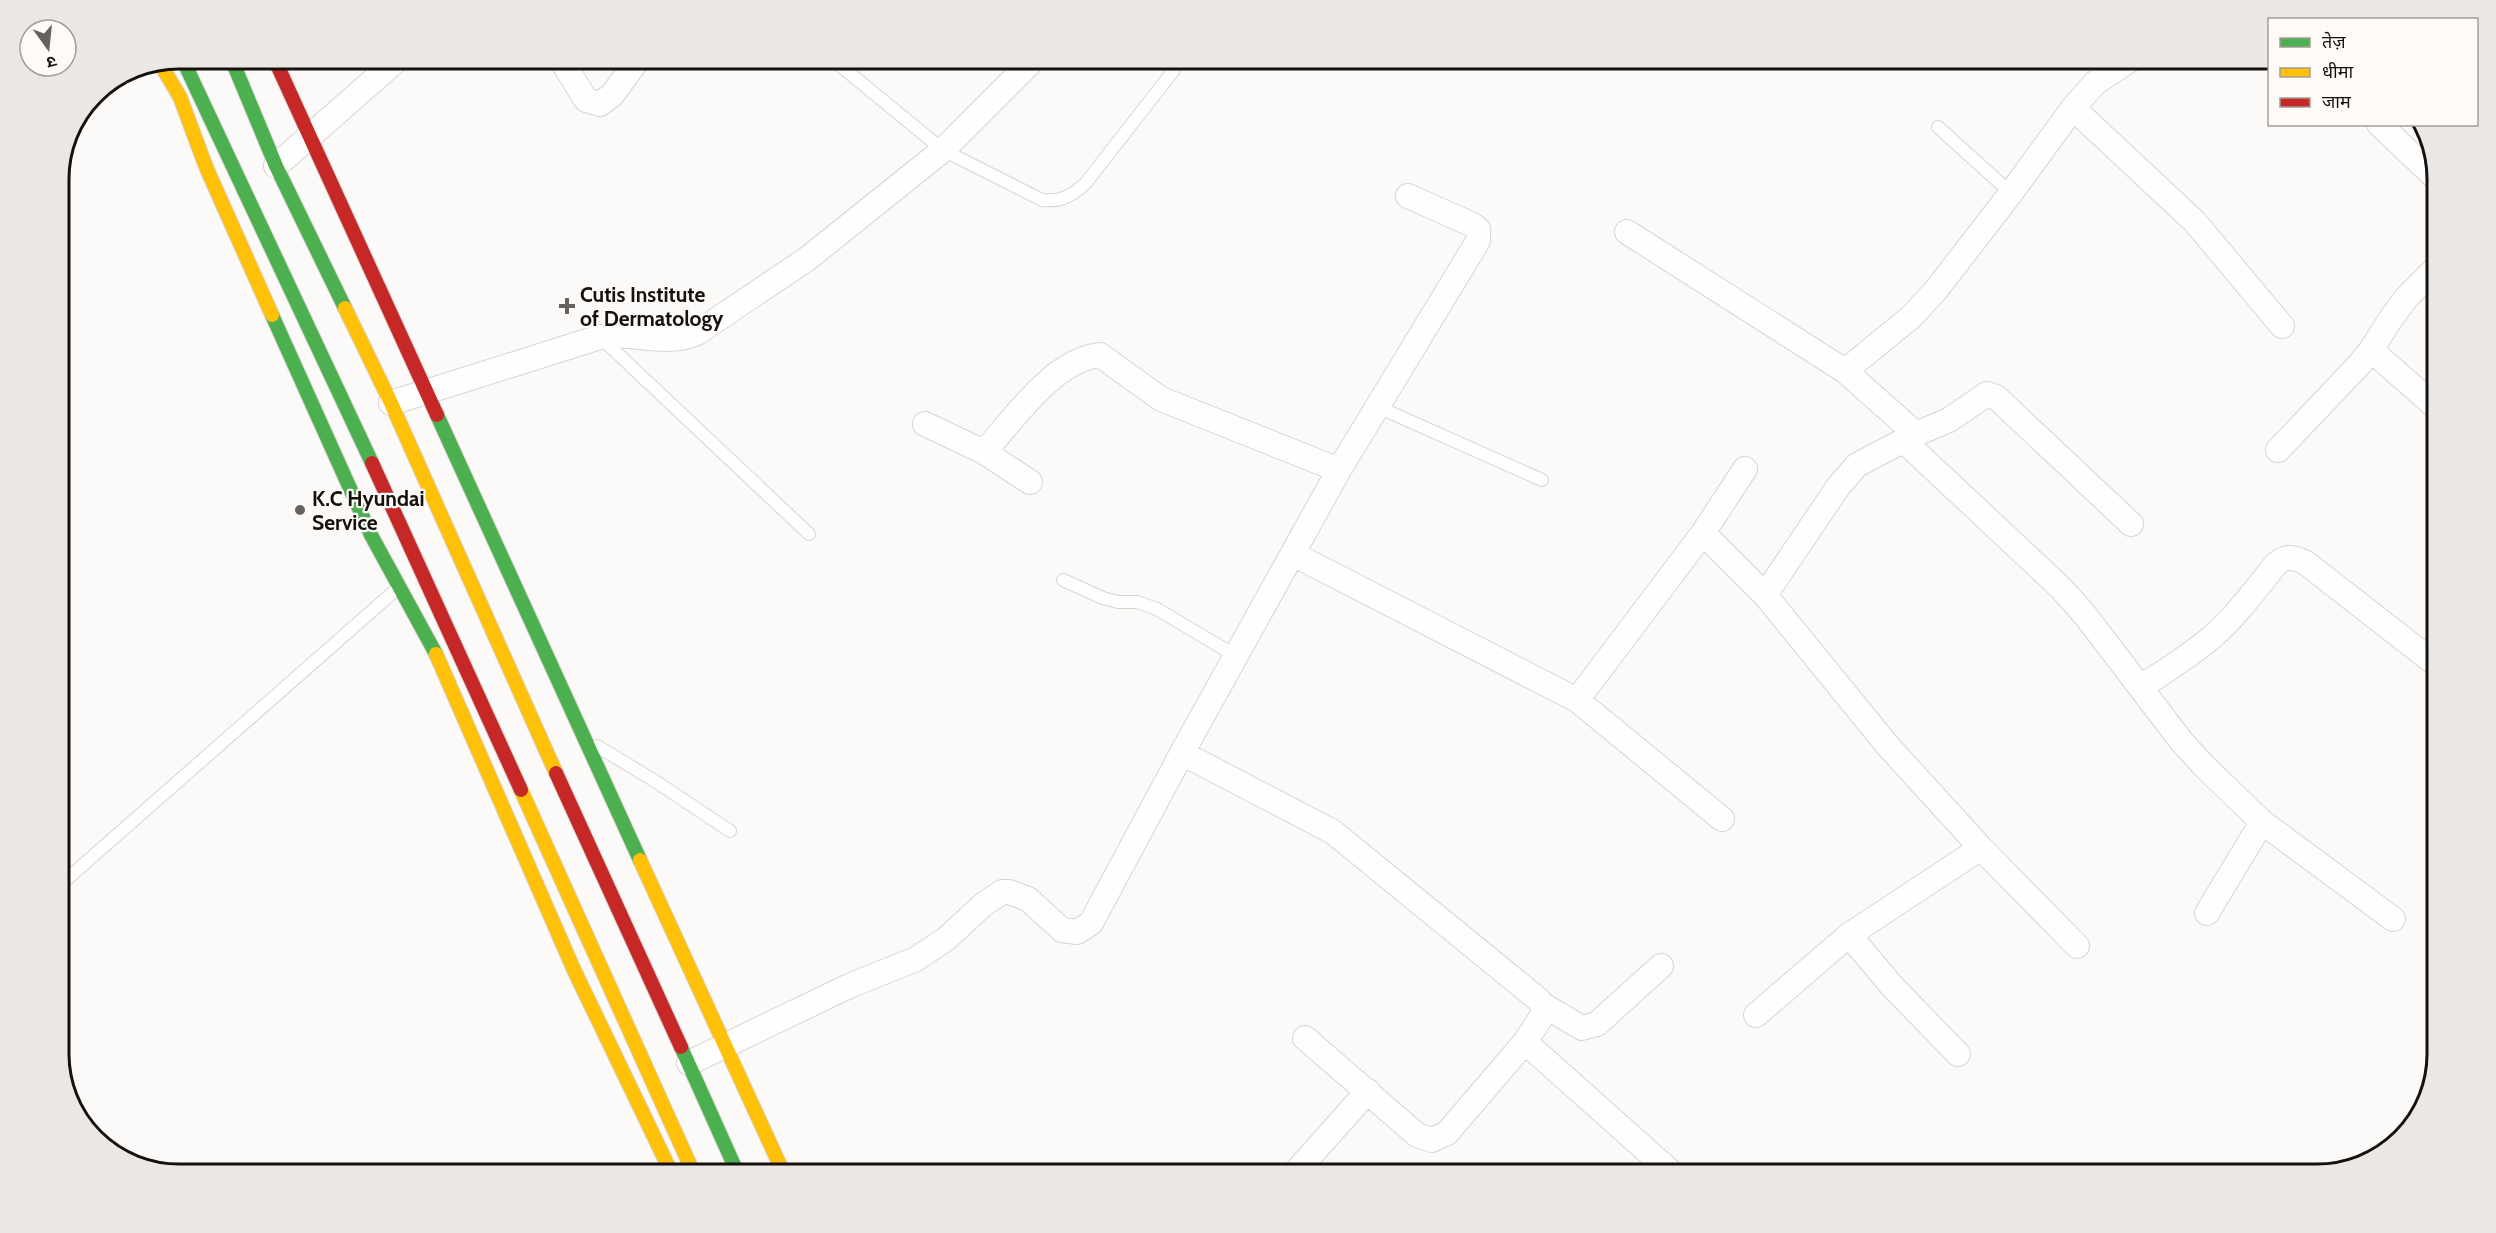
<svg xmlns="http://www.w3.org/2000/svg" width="2496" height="1233" font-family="Cabin,'Noto Sans Devanagari',sans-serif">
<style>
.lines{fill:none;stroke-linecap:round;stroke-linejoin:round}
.lane-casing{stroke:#d8d4d0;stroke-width:14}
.street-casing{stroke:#d8d4d0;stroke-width:26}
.fast-casing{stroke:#d8d4d0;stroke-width:16}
.slow-casing{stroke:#d8d4d0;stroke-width:16}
.jam-casing{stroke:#d8d4d0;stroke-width:16}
.lane{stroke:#fffefe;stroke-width:12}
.street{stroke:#fffefe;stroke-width:24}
.fast{stroke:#4caf50;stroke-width:14}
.slow{stroke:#ffc107;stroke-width:14}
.jam{stroke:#c62828;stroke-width:14}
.poi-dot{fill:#66635f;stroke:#fdfaf7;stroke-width:2}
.labels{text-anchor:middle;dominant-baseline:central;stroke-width:4.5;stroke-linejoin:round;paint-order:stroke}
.poi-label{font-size:21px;font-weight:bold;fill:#16110c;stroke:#fdfaf7;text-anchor:start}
.rim{fill:none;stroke:#16110c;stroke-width:3}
</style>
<rect width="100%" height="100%" fill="#fcfaf8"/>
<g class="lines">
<g class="lane-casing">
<path id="lane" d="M831,58l112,92 99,50c20,2 29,-4 43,-16l89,-114
M1938,127l73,66
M601,338l208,196
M1378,407l164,73
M1063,580l40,18 15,4h19l20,7 79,47
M597,746l58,35 75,50
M59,886l339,-298"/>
</g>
<g class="street-casing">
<path id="street" d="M560,58l26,42 14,4 12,-9 27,-37
M2073,108l122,114 87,104
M2379,124l58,55
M276,166l123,-108
M1627,232l218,139 71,63
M2371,350l66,58
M1845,371l66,-54 25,-27 75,-97 62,-85 22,-25 38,-25
M391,403l209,-66c33,-6 65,10 97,-4l110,-74 136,-109 92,-92
M925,424l59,28 46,30
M1904,441l157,147 24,27 97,127 23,25 57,55 131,97
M2278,450l80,-84 13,-16 21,-33 15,-20 30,-30
M984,452c30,-33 69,-92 116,-97l61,44 178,71
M1703,533l62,62 123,151 93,102 96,98
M1293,554l284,146 145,119
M1765,595l73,-108 19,-22 59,-31 33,-14 38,-26 9,3 135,127
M2141,687c24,-16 49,-31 71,-50 25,-22 44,-48 64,-73 11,-9 18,-7 30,-1l131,102
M1577,700l126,-167 42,-64
M1182,753l151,79 206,168 5,10 -2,6 -17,26 -78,91 -15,7 -15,-5 -112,-97
M2207,913l55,-91
M1849,935l43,51 66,68
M1543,1005l39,23 15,-4 64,-58
M1756,1015l93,-80 132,-87
M1525,1042l148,132
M689,1063l160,-77 67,-27 30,-20 38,-35 18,-12h7l19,7 34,31 15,2 14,-9 91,-170 157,-283 139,-229v-12l-5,-4 -65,-29
M1294,1174l74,-83"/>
</g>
<g class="fast-casing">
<path id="fast" d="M182,58l190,405
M231,58l45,108 69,142
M272,315l99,220 65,119
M437,415l203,445
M681,1047l57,127"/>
</g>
<g class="slow-casing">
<path id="slow" d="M159,62l21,35 26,70 66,148
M345,308l46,95 165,370
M436,654l138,316 98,204
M521,790l173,384
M640,860l144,314"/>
</g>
<g class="jam-casing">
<path id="jam" d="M274,58l163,357
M372,463l149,327
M556,773l125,274"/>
</g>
<use href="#lane" class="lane"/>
<use href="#street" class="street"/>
<use href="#fast" class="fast"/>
<use href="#slow" class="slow"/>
<use href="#jam" class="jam"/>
</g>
<g class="poi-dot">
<path d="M564 297h6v6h6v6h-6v6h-6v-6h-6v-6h6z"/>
<circle cx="300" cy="510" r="6"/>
</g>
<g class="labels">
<g class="poi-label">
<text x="580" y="294">Cutis Institute<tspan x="580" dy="24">of Dermatology</tspan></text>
<text x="312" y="498">K.C Hyundai<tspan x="312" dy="24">Service</tspan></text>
</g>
</g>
<path d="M0 0H2496V1233H0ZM179 69H2317A110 110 0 0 1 2427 179V1054A110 110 0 0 1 2317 1164H179A110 110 0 0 1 69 1054V179A110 110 0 0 1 179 69Z" fill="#ebe7e4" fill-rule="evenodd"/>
<path class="rim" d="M179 69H2317A110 110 0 0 1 2427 179V1054A110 110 0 0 1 2317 1164H179A110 110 0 0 1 69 1054V179A110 110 0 0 1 179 69Z"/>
<rect x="2268" y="18" width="210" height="108" fill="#fdfaf7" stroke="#a19d99" stroke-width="1.5"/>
<rect x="2280" y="38" width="30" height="9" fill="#4caf50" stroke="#a19d99" stroke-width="1.5"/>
<text x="2322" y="48" font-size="18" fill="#16110c">तेज़</text>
<rect x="2280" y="68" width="30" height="9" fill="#ffc107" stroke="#a19d99" stroke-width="1.5"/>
<text x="2322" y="78" font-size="18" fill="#16110c">धीमा</text>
<rect x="2280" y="98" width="30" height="9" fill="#c62828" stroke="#a19d99" stroke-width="1.5"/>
<text x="2322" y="108" font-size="18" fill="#16110c">जाम</text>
<g transform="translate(48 48) rotate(165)"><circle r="28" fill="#fdfaf7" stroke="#a19d99" stroke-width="1.5"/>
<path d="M0-4.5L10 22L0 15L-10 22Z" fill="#66635f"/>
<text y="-9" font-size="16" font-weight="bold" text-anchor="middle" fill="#16110c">उ</text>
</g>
</svg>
